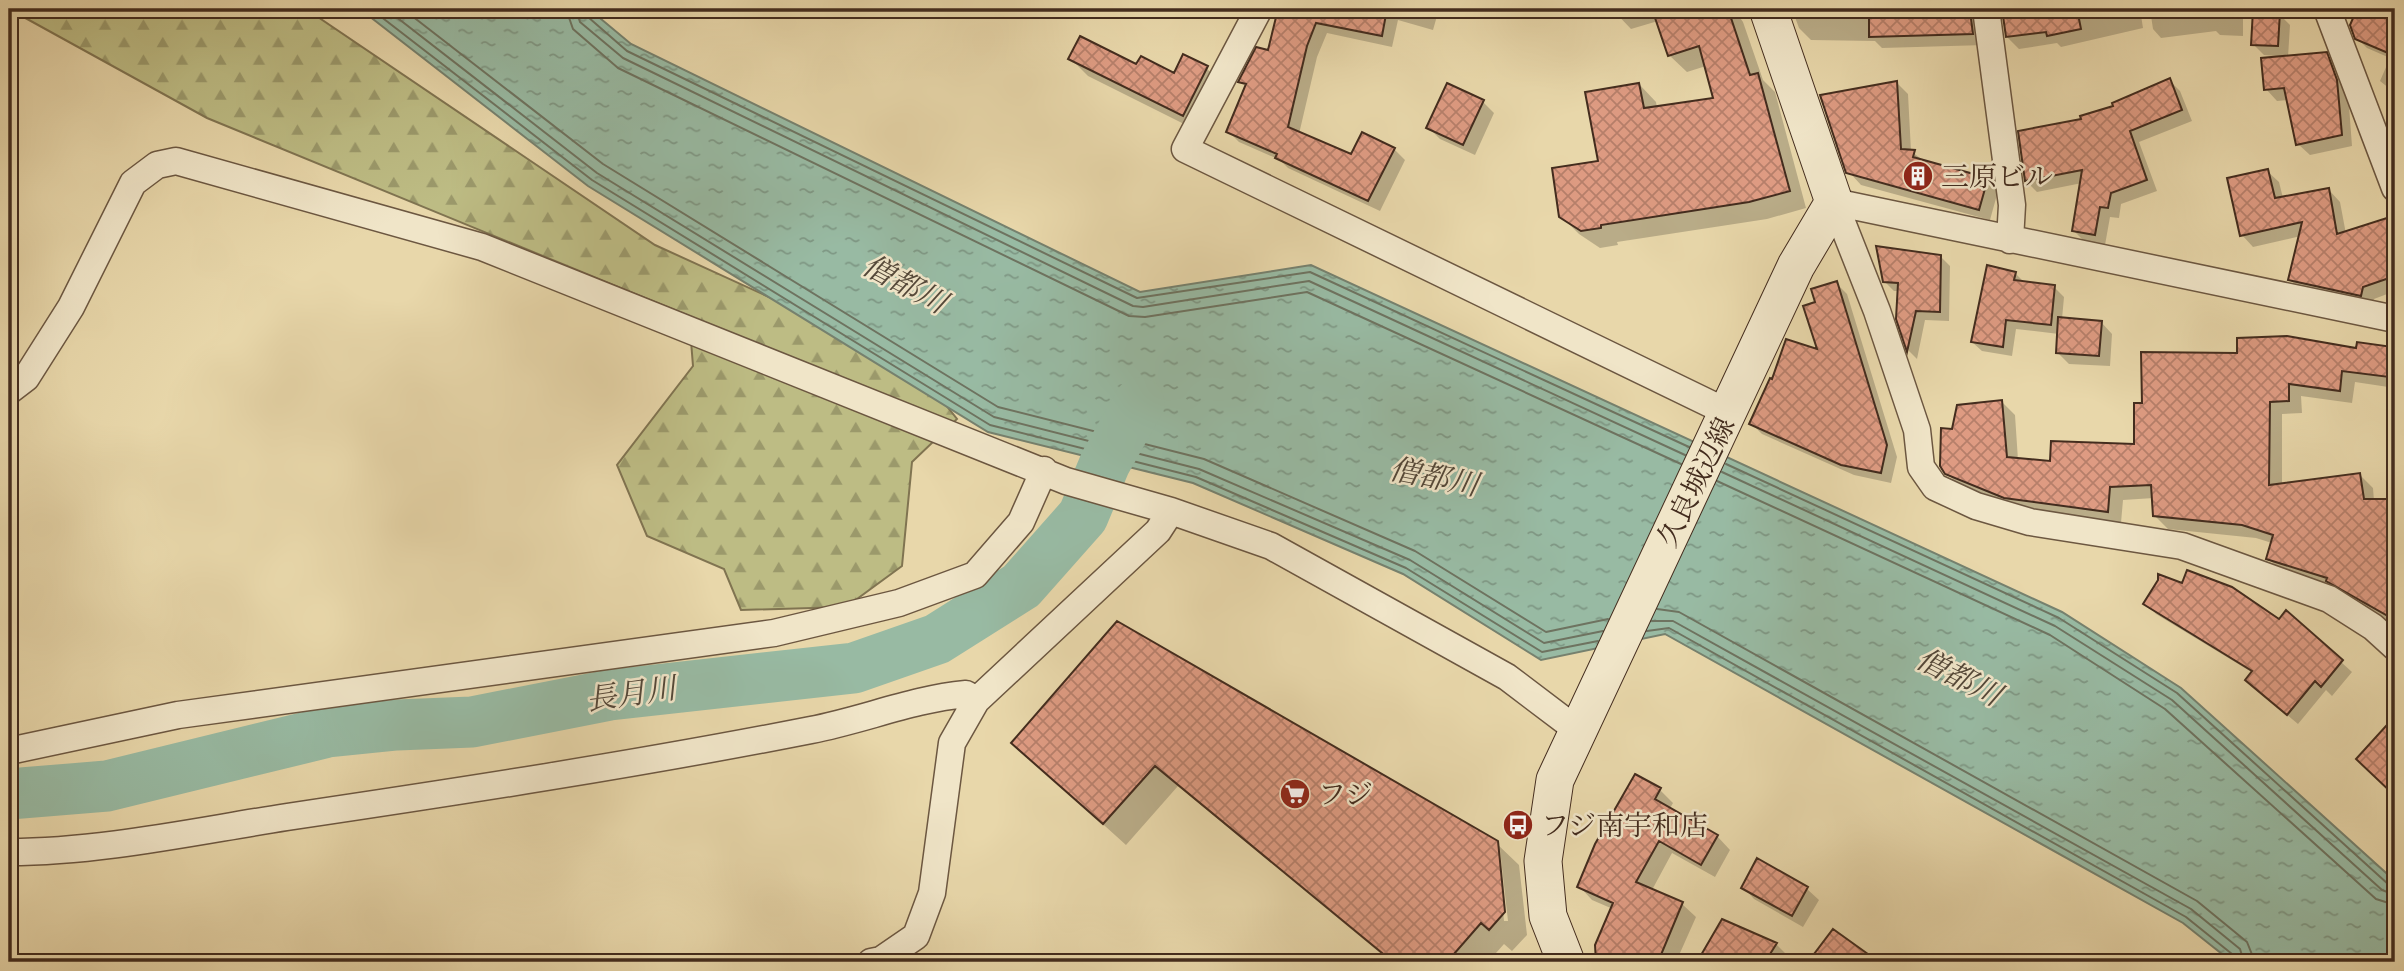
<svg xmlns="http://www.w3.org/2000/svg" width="2404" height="971" font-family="'IM FELL Great Primer','Noto Serif JP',serif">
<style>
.forest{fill:url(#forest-firs);stroke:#807451;stroke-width:2}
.water{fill:url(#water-ripples);stroke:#76816e;stroke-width:2}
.shadow{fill:#0003;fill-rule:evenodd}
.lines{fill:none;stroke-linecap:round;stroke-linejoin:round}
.shore{stroke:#6e7360;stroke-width:2}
.river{stroke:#98baa3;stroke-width:51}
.building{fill:url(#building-cross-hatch);stroke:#432c1e;stroke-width:2}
.street-casing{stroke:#6c5741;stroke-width:29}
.secondary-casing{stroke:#432c1e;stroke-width:39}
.street{stroke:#f0e5c8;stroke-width:26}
.secondary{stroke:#f0e5c8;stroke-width:37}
.labels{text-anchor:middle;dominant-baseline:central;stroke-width:5;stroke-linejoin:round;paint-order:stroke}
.poi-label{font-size:28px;fill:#432c1e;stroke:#f0e5c8;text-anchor:start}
.street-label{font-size:28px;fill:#432c1e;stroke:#f0e5c8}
.water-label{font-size:30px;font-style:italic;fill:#544839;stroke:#f0e5c8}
</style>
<defs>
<pattern id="forest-firs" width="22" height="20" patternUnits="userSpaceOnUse" patternTransform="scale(1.75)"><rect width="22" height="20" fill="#bdbc84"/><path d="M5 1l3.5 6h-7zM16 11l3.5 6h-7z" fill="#9b996b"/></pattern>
<pattern id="water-ripples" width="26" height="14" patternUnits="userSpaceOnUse" patternTransform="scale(1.75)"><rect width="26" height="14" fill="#98baa3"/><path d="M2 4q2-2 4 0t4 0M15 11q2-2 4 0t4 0" fill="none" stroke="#7e9784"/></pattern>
<pattern id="building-cross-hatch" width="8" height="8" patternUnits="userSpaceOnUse" patternTransform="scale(1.75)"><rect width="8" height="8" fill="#de9b82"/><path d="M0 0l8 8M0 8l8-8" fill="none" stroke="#b67f6a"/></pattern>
</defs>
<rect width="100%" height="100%" fill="#e8d7aa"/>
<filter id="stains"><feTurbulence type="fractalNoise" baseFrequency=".00286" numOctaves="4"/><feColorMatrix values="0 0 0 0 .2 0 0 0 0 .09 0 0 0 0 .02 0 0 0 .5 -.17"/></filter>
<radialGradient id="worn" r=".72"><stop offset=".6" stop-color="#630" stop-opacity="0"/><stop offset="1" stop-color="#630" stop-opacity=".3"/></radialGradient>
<path class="forest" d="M9,9h297l349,236 219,100 59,44 24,30 -45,43 -10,104 -56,41 -105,3 -17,-41 -77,-33 -30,-71 76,-99 -4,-50 -482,-198z"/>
<path class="water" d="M360,9h229l42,35 509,248 171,-27 751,347 119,76 214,193v81h-163l-49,-39 -518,-289 -124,26 -138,-86 -210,-91 -205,-51 -400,-246z"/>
<path class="shadow" d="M1298,9h141l-6,21 -35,-10 -6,27 -65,-14 -10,24 -18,77 53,23 42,-8 11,11 -25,51 -92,-43 -8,-8 -41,-18 -11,-11 41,-78 22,-17z
M1612,9h122l9,13 20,58 12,12 31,116 -39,11 -150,23 1,3 -18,3 -21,-14 -18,-18 39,-54 39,-78 17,18 1,6 58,-9 -9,-33 -19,6 -18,-17 -11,-34 -27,8z
M1792,9h200l-7,36 -103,3 -7,-7 -64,-1 -12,-12z
M2002,9h138l3,19 -82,19 -4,-4 -38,6 -12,-12z
M2150,9h93v27l-23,-1 -4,-4 -55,7 -8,-9z
M2359,9h36v84l-15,-12 10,-23 -23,-10 -10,-10 -5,-13z
M2279,14l11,11 -2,32 38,-3 12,12 10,26 4,54 -42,9 -12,-11 -10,-44 -11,1 -11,-12 10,-33 -12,-1 -11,-11z
M1071,59l104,16 31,-7 18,17 -24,47 -112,-56z
M2169,80l11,11 12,30 -53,21 18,49 -36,13 -2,14 -9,-1 -5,28 -20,-3 -11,-11 8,-48 -45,9 -11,-11 57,-60z
M1897,83l11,11 3,57 14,11 62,18 11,11 -8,29 -129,-35 -11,-12z
M1483,102l11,11 -19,42 -35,-16 -12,-12z
M2267,171l12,11 4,16 46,-8 11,12 6,32 44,-15 5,6v66l-21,8 -2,7 -70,-15 -12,-11 11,-44 -48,11 -11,-12z
M1940,256l10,10 -1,55 -24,-1 -8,39 -8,-8 -11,-33 1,-27h-5l-10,-10z
M2015,273l10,10 29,4 10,10 -2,22 39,3 11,12 -2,32 -41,-2 -12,-12 2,-18 -43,-5 -4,27 -30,-5 -10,-9z
M1836,283l11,11 50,163 -6,26 -37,-8 -92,-41 -11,-11 69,-71 -3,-48z
M2392,349l3,3v36l-40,-6 -3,21 -51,-7 1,17 -20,1v71l78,-10 13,13 1,13h21v125l-54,-32 -60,-23 -13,-13 4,-15 -16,-5 -88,-9 -13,-13 -1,-18 -31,2 -2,23 -103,-13 -58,-23 -13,-14 7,-42 48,-29 13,13 3,45 33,3 84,-18 8,-40 96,-50z
M2183,585l96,36 7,-9 66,60 -20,24 -6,-6 -28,34 -41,-34 -4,-17 -97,-59 -10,-11z
M1118,623l378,220 23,22 8,70 -15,16 -8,-7 -16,18h-97l-213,-176 -52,59 -113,-102zM1497,850h3l8,71h-4z
M1660,790l13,13 -4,7 48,26 13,14 -15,27 -43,-24 -20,37 30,14 14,13 -20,45h-78l-1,-16 16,-37 -21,-9 -13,-14z
M1758,861l49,28 12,11 -16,27 -49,-28 -11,-12z
M1723,921l53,23 14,14 -2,4h-89z"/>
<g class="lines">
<path class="shore" d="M371,9l221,171 398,245 206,52 210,91 136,84 56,-11
M386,9l211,164 397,244 205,52 211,91 134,83 59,-12
M403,9l200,155 395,243 206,52 211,92 131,81 62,-13
M566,9l7,20 45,39 511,248 16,1 162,-25 374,172
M576,9l4,13 43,36 510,248 10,1 166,-26 376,174
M585,9l3,8 39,34 510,247 173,-26 379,175
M1726,464l333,154 118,75 211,191 7,2
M1722,472l333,154 117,74 210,190 13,5
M1717,481l333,154 115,74 211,190 19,6
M1657,609l22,3 518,289 50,41 8,20
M1652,621h21l518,288 49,40 4,13
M1647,631l22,-3 517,289 46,37 3,8"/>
<path class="river" d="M9,794l98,-8 221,-54 69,-7 75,-3 138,-27 244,-27 83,-29 84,-53 62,-70 22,-53 34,-60"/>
</g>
<path class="building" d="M1278,9h109l-5,27 -66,-13 -9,23 -19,81 63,27 11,-22 33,16 -27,53 -93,-43 2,-4 -51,-22 20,-48 -8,-2 18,-35 12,3z
M1652,9h76l22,66 8,-2 32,118 -41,11 -148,23v3l-20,3 -22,-14 -7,-49 46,-7 -13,-69 54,-9 5,25 69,-10 -14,-52 -31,10z
M2002,9h75l4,20 -34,7 -1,-4 -40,5z
M2357,9h27l11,5v42l-40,-17 -5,-14z
M2253,10l27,2 -2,34 -27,-1z
M1970,11l3,23 -104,3v-24z
M1080,36l56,28 5,-8 33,17 9,-19 25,12 -25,50 -115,-57z
M2327,52l10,28 5,55 -46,10 -12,-57 -20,2 -3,-32z
M2170,78l12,32 -52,21 17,49 -36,13 -3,15 -8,-1 -5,28 -23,-4 10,-61 -57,11 -7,-50 63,-12 -1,-3 33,-10 -1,-3z
M1897,81l4,68 14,1 -2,7 75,21 -9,32 -133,-37 -26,-78z
M1447,83l37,17 -21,45 -37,-17z
M2268,169l7,29 54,-10 8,46 53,-17 5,15v44l-32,11 -2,9 -73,-16 14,-58 -62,14 -13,-58z
M1876,246l65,9 -1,57 -24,-1 -9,41 -11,-33 2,-36 -15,-1z
M1987,265l29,7 -2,8 41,5 -4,40 -45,-5 -3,27 -32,-5z
M1837,281l50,164 -6,28 -40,-8 -92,-41 21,-46 2,1 14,-40 31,10 -14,-43 12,-4 -4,-13z
M2058,317l44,4 -3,35 -43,-3z
M2287,336l69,12 1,-6 36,5 -4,30 -47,-6 -2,20 -51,-7v17l-19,1 -1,83 91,-12 4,26h31v121l-69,-39 1,-3 -61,-19 7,-24 -31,-10 -89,-9 -2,-31 -41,2 -2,25 -104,-14 -59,-24 -5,-8 1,-38 11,1 5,-24 45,-5 5,57 43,4 1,-20 83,3v-41h8l-1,-51 96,1v-15z
M2187,570l45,17 47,32 7,-9 57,50 -22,27 -6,-6 -28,34 -42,-35 7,-9 -109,-67 15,-24v-6l24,9z
M1117,621l381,220 7,71 -16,18 -8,-7 -34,39h-54l-238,-196 -52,58 -92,-81z
M2395,716v80l-39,-37z
M1635,774l26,14 -6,11 63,36 -17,30 -42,-24 -23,41 47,20 -25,60h-62l-1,-17 18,-42 -36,-16 18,-43z
M1757,858l51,29 -16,29 -51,-28z
M1722,919l55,24 -12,19h-68z
M1833,929l46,33h-71z"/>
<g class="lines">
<g class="street-casing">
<path id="street" d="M1259,9l-74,140 544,264
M1986,9l26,196 -2,35
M2327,9l68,179
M1834,202l43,109 40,119 4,37 14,20 41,19 54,16 152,24 147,53 44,28 22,20
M1834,202l561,117
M9,391l17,-13 45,-71 62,-124 24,-18 19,-4 306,86 584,234 105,30 100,35 236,131 70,53
M9,751l169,-36 596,-82 125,-30 76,-28 46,-53 23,-52
M9,852c92,0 187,-21 278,-35 175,-26 351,-53 524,-87 52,-10 102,-31 155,-36l10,7
M871,962l10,-2 35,-24 16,-43 20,-150 24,-42 182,-170 13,-20"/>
</g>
<g class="secondary-casing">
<path id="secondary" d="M1566,962l-18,-46 -5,-55 12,-81 241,-514 38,-64 -66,-193"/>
</g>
<use href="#street" class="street"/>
<use href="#secondary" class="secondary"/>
</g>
<defs>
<g id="building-disc" transform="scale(1.575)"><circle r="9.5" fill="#8f2418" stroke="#f0e5c8"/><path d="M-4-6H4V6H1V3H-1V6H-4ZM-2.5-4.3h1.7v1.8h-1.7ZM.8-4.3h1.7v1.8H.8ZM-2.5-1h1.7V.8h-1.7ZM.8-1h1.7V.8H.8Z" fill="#fff"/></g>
<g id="supermarket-disc" transform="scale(1.575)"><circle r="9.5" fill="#8f2418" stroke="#f0e5c8"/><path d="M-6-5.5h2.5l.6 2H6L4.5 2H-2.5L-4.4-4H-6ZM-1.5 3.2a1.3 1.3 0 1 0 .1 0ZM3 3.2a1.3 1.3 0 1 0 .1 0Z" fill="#fff"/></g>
<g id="bus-disc" transform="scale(1.575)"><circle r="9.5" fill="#8f2418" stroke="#f0e5c8"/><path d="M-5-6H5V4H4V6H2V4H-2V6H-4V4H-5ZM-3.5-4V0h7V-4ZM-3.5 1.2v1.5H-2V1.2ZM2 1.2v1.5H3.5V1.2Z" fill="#fff"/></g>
</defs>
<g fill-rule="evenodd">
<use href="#building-disc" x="1918" y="176"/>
<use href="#supermarket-disc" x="1295" y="794"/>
<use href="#bus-disc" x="1518" y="825"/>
</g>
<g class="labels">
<g class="poi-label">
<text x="1941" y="176">三原ビル</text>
<text x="1318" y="794">フジ</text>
<text x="1541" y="825">フジ南宇和店</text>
</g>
<g class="street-label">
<text transform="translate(1696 482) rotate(-64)">久良城辺線</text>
</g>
<g class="water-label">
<text transform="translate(905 284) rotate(28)">僧都川</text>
<text transform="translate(1434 477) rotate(11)">僧都川</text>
<text transform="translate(1959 677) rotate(27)">僧都川</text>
<text transform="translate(631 694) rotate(-8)">長月川</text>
</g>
</g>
<rect width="2404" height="971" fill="none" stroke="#e8d7aa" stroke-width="35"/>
<rect x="10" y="10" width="2383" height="950" fill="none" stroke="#432c1e" stroke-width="3.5"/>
<rect x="18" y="18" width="2369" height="936" fill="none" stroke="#432c1e" stroke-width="2"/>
<rect width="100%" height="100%" filter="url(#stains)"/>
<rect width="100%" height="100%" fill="url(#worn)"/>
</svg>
